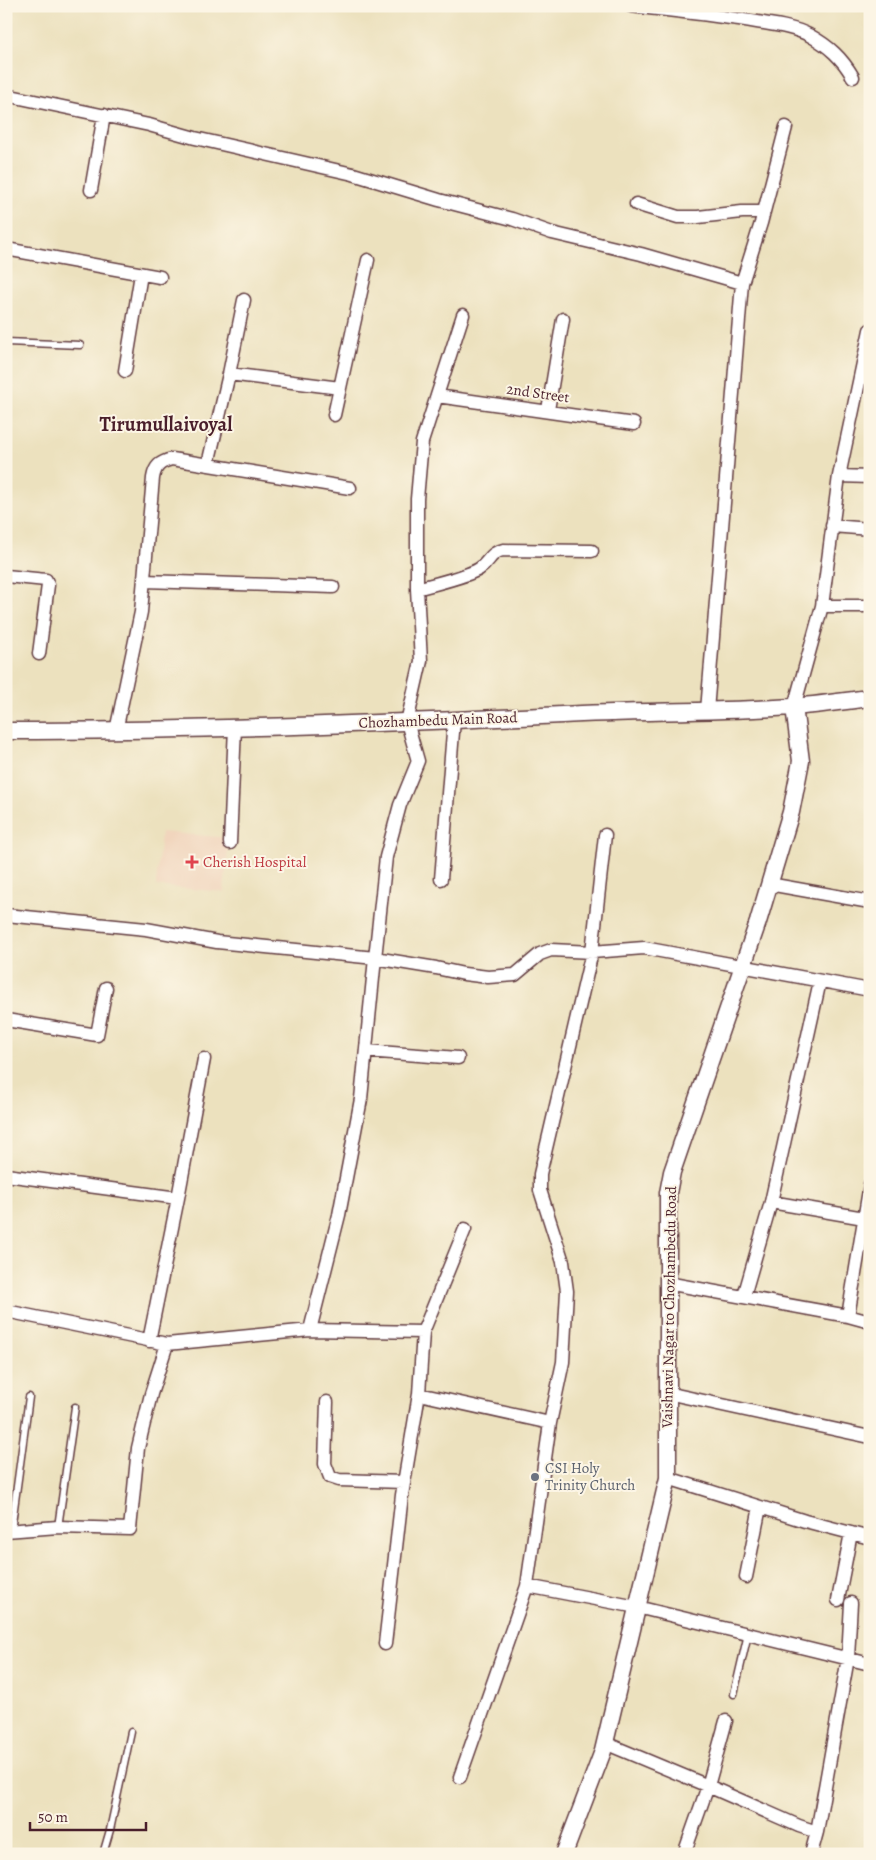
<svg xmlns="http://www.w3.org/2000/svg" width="876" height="1860" font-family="Alegreya,serif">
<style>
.built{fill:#f1d5bd}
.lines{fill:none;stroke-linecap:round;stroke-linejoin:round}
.service-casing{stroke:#623c41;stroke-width:9}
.minor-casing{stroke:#623c41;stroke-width:15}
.tertiary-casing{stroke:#623c41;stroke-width:19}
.service{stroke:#fff;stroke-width:6}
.minor{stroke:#fff;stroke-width:12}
.tertiary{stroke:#fff;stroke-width:16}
.health-dot{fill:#e0444e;stroke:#fcf5e5;stroke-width:2}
.worship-dot{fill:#6b7280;stroke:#fcf5e5;stroke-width:2}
.labels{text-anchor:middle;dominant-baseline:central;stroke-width:4;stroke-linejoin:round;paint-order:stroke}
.street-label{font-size:15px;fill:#4a1f2b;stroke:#fcf5e5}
.health-label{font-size:15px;fill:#be3a42;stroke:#fcf5e5;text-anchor:start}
.worship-label{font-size:15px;fill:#5b616d;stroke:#fcf5e5;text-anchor:start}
.district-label{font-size:20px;font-weight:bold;fill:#4a1f2b;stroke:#fcf5e5}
</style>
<rect width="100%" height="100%" fill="#fcf5e5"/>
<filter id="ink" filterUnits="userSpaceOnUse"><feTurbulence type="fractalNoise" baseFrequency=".02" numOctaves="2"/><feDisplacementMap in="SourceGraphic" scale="10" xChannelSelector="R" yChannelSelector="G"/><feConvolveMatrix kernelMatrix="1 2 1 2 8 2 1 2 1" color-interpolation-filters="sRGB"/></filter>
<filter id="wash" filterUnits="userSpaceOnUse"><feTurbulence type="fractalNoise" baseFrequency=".0096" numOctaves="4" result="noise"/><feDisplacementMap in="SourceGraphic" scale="20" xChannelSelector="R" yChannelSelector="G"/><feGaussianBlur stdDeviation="1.12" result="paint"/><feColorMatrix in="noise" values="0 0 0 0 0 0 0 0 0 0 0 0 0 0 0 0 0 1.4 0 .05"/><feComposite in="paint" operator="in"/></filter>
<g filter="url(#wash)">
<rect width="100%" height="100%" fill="#ece1be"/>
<path class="built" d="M161,832l68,6 -5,54 -68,-6z"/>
</g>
<g filter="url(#ink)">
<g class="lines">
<g class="service-casing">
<path id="service" d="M6,342l74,3
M58,1527l17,-120
M11,1531l18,-134
M734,1694l14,-60
M103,1854l7,-24 21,-98"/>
</g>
<g class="minor-casing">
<path id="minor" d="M631,6c42,5 84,9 126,16 18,3 36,5 52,13 20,11 33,23 44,42
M6,95l143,30 46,13 158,36 86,26 73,19 40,14 89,21 101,29
M91,190l13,-75
M636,204l42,13h20l44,-5h22
M6,249l154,28
M463,315l-41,127 -5,57v90l4,72 -14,61 11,39 -18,44 -14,52 -11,101 61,10 28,6 24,3 27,-2 25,-21 11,-4 41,2 52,-4 226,42
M125,371l16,-97
M229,374l111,14 28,-128
M437,396l197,28
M548,410l15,-91
M334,415l6,-27
M208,464l21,-90 15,-74
M839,476l31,1
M832,526l38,3
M6,576l40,4 2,5 -9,69
M144,581l189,6
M417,589c16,-5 49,-12 62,-20 11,-7 10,-16 24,-19l89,1
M822,606h48
M794,707l28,-101 17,-130 31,-146
M707,711l35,-428 19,-60 25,-96
M116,731l25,-119 12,-134c2,-12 7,-16 19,-19l178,29
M230,843l5,-116
M441,879l13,-159
M769,884l101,18
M6,915l140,14 71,13 158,16 -14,141 -22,116 -29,115 -143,14 -161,-33
M6,1020l91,15 9,-47
M366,1051l92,7
M6,1175l172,23
M870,1184l-22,132 22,6
M771,1202l93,16
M667,1283l181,33
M744,1296l27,-94 49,-221
M310,1330l113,2 -4,62 -17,101 -17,149
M423,1332l42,-103
M149,1341l29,-143 26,-139
M667,1393l203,44
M419,1394l131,29
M327,1402l-2,62 5,13 9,3 65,2
M668,1478l137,43 65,17
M6,1531l52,-4 72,2 8,-81 13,-54 16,-50
M746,1577l14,-70
M527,1586l110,21 233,57
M838,1600l13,-67
M605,1743l103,43 91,40 18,6 31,-174 3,-55
M460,1777l67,-191 23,-163 13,-61 4,-71 -4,-29 -23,-72v-16l52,-222 13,-117
M684,1854l24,-68 18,-65
M811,1854l6,-22"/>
</g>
<g class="tertiary-casing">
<path id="tertiary" d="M6,731c186,0 371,-7 556,-16 77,-4 153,-3 230,-8 26,-2 52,-6 78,-9
M564,1854l39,-103 65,-273v-285l4,-21 86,-250 33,-110 10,-51 -7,-54"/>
</g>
<use href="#service" class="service"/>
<use href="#minor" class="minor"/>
<use href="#tertiary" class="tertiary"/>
</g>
</g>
<path class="health-dot" d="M189.5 854.5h5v5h5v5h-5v5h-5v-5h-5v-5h5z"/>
<circle class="worship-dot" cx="535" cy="1477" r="5"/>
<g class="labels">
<g class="street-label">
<text transform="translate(538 393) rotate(8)">2nd Street</text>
<text transform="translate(438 720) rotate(-2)">Chozhambedu Main Road</text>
<text transform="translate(669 1307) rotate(-89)">Vaishnavi Nagar to Chozhambedu Road</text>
</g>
<g class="health-label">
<text x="203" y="862">Cherish Hospital</text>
</g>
<g class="worship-label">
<text x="545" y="1468">CSI Holy<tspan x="545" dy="17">Trinity Church</tspan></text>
</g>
<g class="district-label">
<text x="166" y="424">Tirumullaivoyal</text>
</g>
</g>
<rect width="876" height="1860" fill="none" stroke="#fcf5e5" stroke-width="25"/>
<path d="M30 1822v8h116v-8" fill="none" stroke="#4a1f2b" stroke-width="2.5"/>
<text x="38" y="1822" font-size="15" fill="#4a1f2b" stroke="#fcf5e5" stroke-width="4" paint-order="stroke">50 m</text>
</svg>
